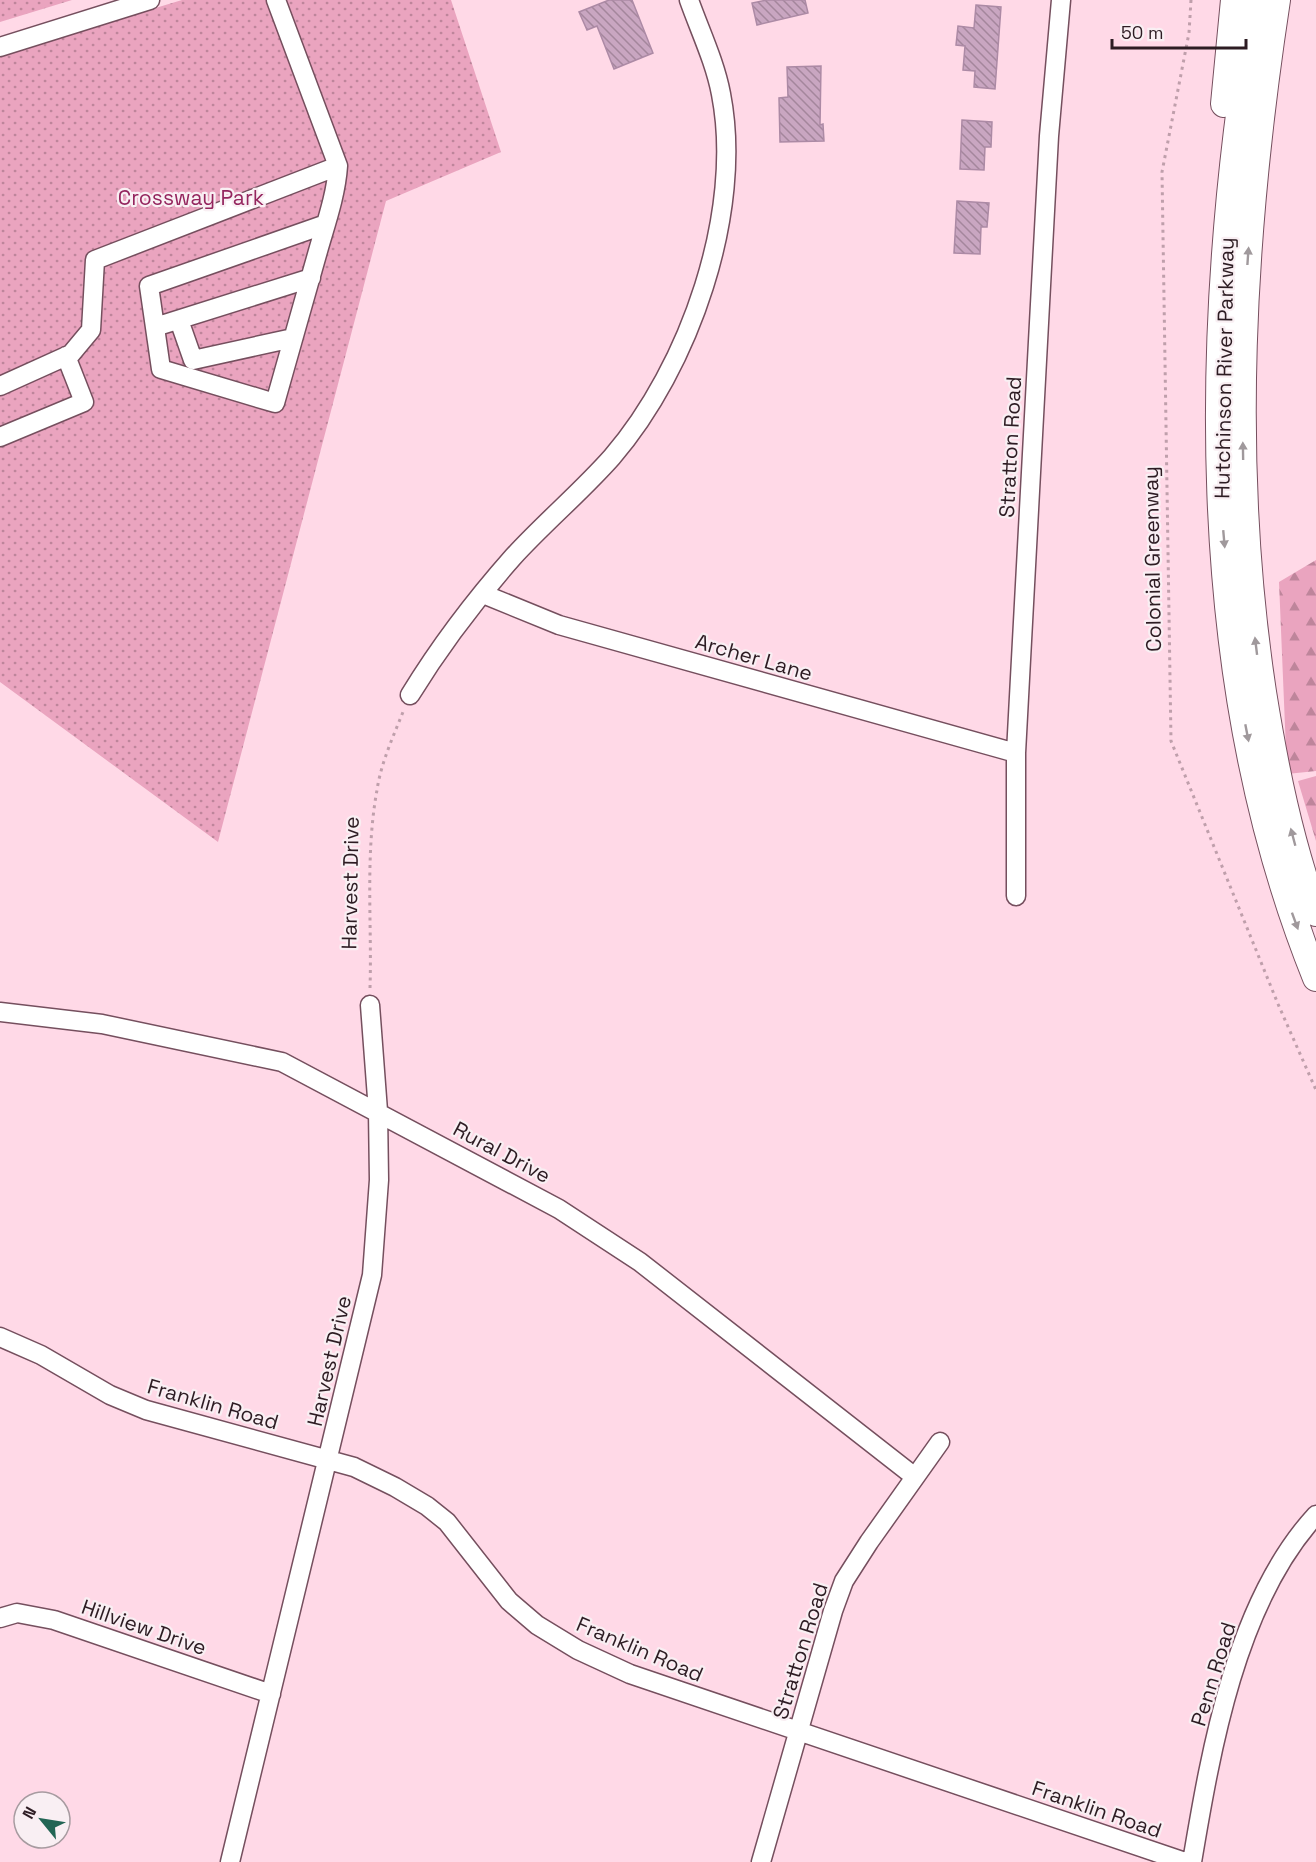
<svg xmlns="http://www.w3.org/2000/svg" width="1316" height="1862" font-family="'Space Grotesk',sans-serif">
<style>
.forest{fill:url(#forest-firs)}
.park{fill:url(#park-dots)}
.building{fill:url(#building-back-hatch);stroke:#ac8aa5;stroke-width:1.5}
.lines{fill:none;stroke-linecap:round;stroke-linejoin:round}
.minor-casing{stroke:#754f5e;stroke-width:21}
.highway-casing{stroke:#754f5e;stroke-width:28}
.path{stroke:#bf9fab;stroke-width:3;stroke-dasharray:3 4.5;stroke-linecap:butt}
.minor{stroke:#fff;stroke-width:18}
.highway{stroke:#fff;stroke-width:26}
.oneway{fill:#a0999c}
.labels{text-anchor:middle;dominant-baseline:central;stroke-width:4.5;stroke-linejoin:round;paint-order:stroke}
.park-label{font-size:21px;fill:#94255e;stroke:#f9eff3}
.street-label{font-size:21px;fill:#2d1c23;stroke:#f9eff3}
</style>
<defs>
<pattern id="forest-firs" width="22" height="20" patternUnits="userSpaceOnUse" patternTransform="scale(1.5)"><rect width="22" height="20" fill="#eaa4bf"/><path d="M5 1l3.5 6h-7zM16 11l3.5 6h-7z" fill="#be859b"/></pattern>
<pattern id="park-dots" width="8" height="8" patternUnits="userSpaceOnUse" patternTransform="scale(1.5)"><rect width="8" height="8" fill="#eaa4bf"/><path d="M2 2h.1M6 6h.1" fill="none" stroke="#be859b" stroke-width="1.8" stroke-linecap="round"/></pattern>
<pattern id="building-back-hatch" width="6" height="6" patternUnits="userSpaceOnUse" patternTransform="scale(1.5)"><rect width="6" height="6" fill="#c9a6c1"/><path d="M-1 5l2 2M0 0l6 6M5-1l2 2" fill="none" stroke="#a4869c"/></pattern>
</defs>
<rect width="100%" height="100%" fill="#ffd9e7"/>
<path class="forest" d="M1316,560v211l-29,3 -8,-192z
M1316,776v65l-18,-60z"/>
<path class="park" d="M0,0h72l-72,22z
M182,0h269l50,152 -115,49 -168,641 -218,-160v-627z"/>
<path class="building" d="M609,0h23l21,53 -39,16 -17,-43 -10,4 -8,-18z
M767,0h38l3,13 -51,12 -5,-22z
M976,5l25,2 -6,82 -21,-2 1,-16 -12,-1 2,-24 -9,-1 2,-19 16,2z
M821,66l-1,59 3,-1 1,17 -44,1 -1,-44 9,-1 -1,-30z
M962,120l30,2 -1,25h-6l-1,23 -24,-1z
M957,201l32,2 -2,24h-6l-1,27 -26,-1z"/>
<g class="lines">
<g class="minor-casing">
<path id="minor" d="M0,47l150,-47
M326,224l-177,62 12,83 114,34c14,-51 29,-101 43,-152 8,-28 18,-56 20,-85
M179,320l14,40 100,-22
M155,327l156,-49
M0,386l71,-32 20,-24 4,-70 243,-94 -62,-166
M0,437l84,-35 -18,-46
M483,594l76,31 457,128
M410,695c30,-49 65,-95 103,-138 32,-35 68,-65 99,-100 77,-89 132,-245 109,-363 -6,-32 -21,-63 -32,-94
M1016,896v-143l33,-617 12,-136
M0,1012l102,12 180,38 277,147 81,53 275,215
M0,1337l41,18 69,40 36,15 208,57 41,20 32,19 20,16 62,79 28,24 41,25 52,24 555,188
M0,1618l17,-5 37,7 217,74
M230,1862l142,-587 7,-95 -1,-69 -8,-106
M761,1862l72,-251 11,-30 25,-39 71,-100
M1192,1862c19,-113 44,-260 124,-347"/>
</g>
<g class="highway-casing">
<path id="highway" d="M1256,0c-53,315 -62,677 60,978
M1277,0c-35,229 -49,462 -14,692 12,75 27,150 53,221
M1224,104l10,-104"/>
</g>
<path class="path" d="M1191,0l-2,33 -27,139 9,569 107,263 38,86
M370,988c2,-65 -5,-133 7,-198 4,-27 16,-53 26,-78"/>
<use href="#minor" class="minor"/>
<use href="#highway" class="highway"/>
</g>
<defs><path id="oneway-solid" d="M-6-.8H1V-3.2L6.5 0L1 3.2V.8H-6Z" transform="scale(1.5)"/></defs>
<g class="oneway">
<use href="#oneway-solid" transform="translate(1248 256) rotate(-86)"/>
<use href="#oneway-solid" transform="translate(1243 451) rotate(-91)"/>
<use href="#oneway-solid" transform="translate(1224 539) rotate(85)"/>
<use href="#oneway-solid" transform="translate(1256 646) rotate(-97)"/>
<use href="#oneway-solid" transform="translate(1247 733) rotate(79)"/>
<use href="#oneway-solid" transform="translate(1293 837) rotate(-105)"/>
<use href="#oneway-solid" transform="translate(1295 921) rotate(70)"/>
</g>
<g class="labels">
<g class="park-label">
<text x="191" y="197">Crossway Park</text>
</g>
<g class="street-label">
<text transform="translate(1224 368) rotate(-89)">Hutchinson River Parkway</text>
<text transform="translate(1010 447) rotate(-87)">Stratton Road</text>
<text transform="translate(1152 559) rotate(-91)">Colonial Greenway</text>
<text transform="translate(754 657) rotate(16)">Archer Lane</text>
<text transform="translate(350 883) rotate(-89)">Harvest Drive</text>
<text transform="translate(502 1152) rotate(28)">Rural Drive</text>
<text transform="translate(329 1361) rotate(-77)">Harvest Drive</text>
<text transform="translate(213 1404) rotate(16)">Franklin Road</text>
<text transform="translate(144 1627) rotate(19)">Hillview Drive</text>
<text transform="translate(640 1649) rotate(23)">Franklin Road</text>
<text transform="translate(800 1651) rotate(-73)">Stratton Road</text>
<text transform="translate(1213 1674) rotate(-73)">Penn Road</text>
<text transform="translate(1097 1809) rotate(19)">Franklin Road</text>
</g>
</g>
<g transform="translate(42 1820) rotate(300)"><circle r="28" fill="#f9eff3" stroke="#a79ba0" stroke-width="1.5"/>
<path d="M0-4.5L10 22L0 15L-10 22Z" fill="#226554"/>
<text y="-9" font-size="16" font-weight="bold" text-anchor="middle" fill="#2d1c23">N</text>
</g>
<path d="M1112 39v9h134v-9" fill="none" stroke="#2d1c23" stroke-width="3"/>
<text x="1121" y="39" font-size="18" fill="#2d1c23" stroke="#f9eff3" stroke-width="4.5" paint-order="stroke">50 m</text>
</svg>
